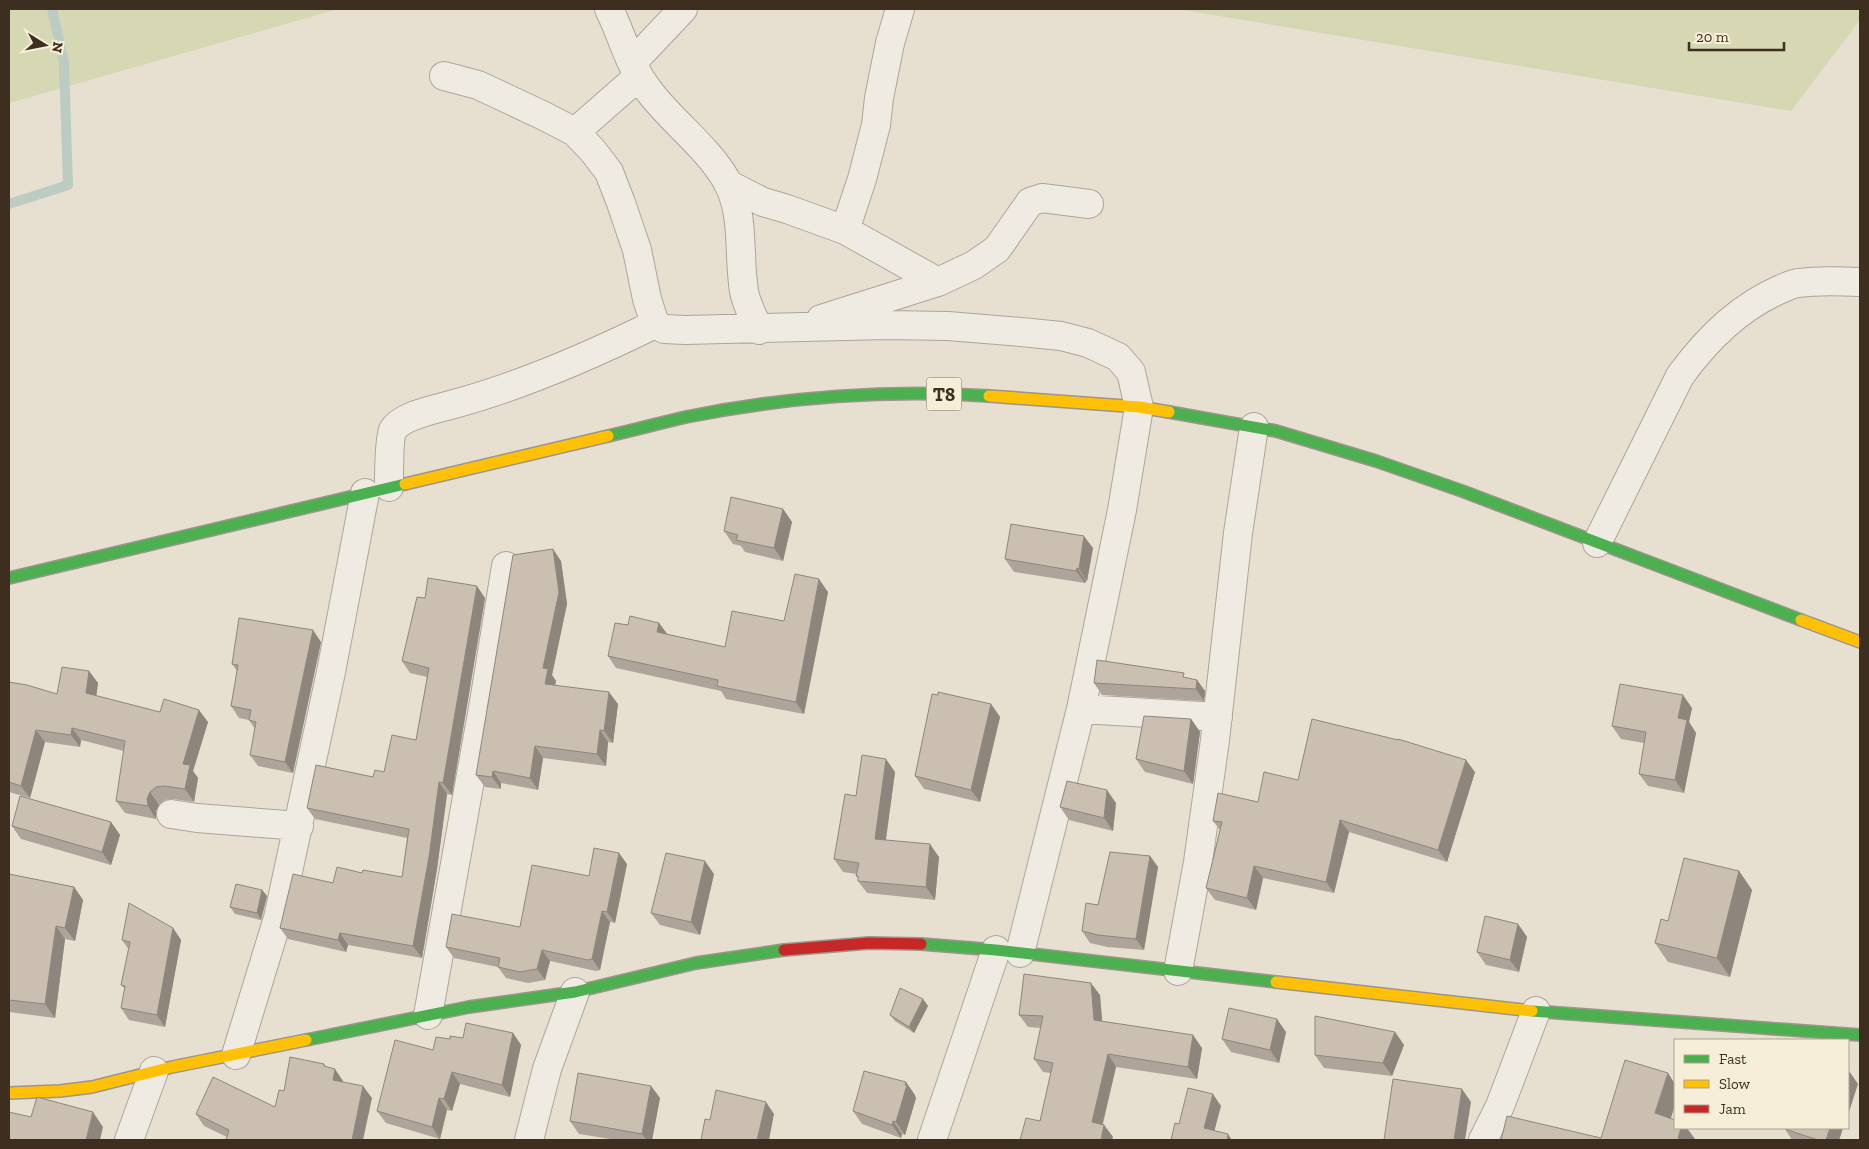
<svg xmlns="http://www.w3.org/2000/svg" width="1869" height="1149" font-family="'Zilla Slab',serif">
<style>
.green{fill:#d6d7b3}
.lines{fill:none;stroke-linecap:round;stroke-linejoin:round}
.stream{stroke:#bcccc2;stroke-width:10}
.street-casing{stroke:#ada599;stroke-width:30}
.fast-casing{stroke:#9c958a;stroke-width:14}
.slow-casing{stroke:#9c958a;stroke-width:14}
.jam-casing{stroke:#9c958a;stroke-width:14}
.street{stroke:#efebe3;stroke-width:28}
.fast{stroke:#4caf50;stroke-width:11}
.slow{stroke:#ffc107;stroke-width:11}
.jam{stroke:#c62828;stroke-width:11}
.wall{fill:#afa499}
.shaded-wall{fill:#8e867d}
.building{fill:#cbbfb2;stroke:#8e867d}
.labels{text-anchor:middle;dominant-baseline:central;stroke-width:4;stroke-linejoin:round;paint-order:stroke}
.shield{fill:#f7eed8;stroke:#756857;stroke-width:1}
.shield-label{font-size:19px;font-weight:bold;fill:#3d2e20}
</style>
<rect width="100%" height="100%" fill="#e7e0d1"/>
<path class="green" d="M9,9h329l-329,94z
M1177,9h683v11l-69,91z"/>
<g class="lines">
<path class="stream" d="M9,204l59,-19 -4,-122 -12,-54"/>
<g class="street-casing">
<path id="street" d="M609,9c14,28 19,55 40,82 24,32 59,56 79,92 17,33 10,72 16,108 2,13 10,27 15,39
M632,63l51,-54
M444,76l34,9 66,31 31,16 18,19 16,21 12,31 16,47 10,49 8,25 9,5 21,1 202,-5 61,1 73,6 40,4 27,7 30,14 13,15 8,35 -17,103 -41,199 -61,244
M575,132l64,-56
M728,184l35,18 24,7 58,21 93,52
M845,230l17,-51 14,-54 3,-27 11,-55 10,-34
M821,319l117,-37 36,-17 23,-16 33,-47 12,-4 47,6
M389,487c0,-10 0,-50 4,-57 9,-15 44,-21 61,-26 70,-19 136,-48 201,-80
M1597,543l83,-167c26,-36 59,-69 101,-87 5,-2 12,-6 18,-6 19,-3 41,-2 61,-1
M1081,709l137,8
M171,814l26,4 102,8
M1178,971l20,-109 17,-122 23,-207 16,-106
M428,1015l56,-313 22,-136
M236,1055l42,-137 53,-246 34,-179
M129,1140l25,-69
M529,1140l18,-71 28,-77
M932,1140l64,-190
M1483,1140l17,-34 36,-95"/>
</g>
<g class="fast-casing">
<path id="fast" d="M1169,412l107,19 100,30 86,30 339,129
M608,436c26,-6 52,-13 78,-19 98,-20 204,-28 303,-21
M9,578l396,-94
M921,944l75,6 280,32
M1532,1011l328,24
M306,1040l163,-33 106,-15 121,-29 88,-13"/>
</g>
<g class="slow-casing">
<path id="slow" d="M989,396l150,11 30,5
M405,484l203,-48
M1801,620l59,22
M1276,982l256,29
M9,1093l51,-2 32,-4 80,-20 134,-27"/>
</g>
<g class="jam-casing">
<path id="jam" d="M784,950l85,-7 52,1"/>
</g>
<use href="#street" class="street"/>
<use href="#fast" class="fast"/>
<use href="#slow" class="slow"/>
<use href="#jam" class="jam"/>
</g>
<path class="wall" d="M783,509l9,13 -9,39 -38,-9 -4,-6 -8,-2 -9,-13z
M1093,548l-6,33h-1l-1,2 -71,-11 -9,-13z
M561,561l6,43 -15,71 4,6 -1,4 63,19 -5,39 -5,-1 -2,24 -63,-8 -5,32 -37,-7v6l-16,-2 -9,-12z
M828,592l-24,122 -78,-15 -5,-8 -105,-23 -8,-12 20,-31 31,-2 8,11 58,13 59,-26z
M425,598h60l-33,197 -5,-1 -10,75 -15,89 -74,-13 -2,7 -58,-13 -8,-11 53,-45 29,-10 40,4 5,-39 -92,-19 -8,-11 77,-36 32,-32 11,-63 -17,-4 -8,-12z
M321,642l-28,131 -35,-7 -8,-11 5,-26 -6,-9 -10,-2 -8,-12 6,-35 -5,-7z
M89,671l9,12 -2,13 64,16 48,10 -15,49 5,7 -4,24 -21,-3 -8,1 -6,5 -3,6v8l-31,-6 -9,-12 8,-50 -43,-11 -1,7 -35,-5 -15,56 -21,-6v-110l48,12z
M1197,680l8,11 -1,10 -102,-6 -8,-12z
M991,704l9,13 -20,85 -56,-13 -9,-13z
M1692,708l-3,14 7,11 -12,60 -36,-7 -9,-12 5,-31 -23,-4 -9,-13z
M1191,719l9,13 -7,52 -48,-12 -9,-13z
M895,772l-9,68 53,17 -4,43 -68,-7 -9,-12v-3l-2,-2 1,-2 -14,-2 -9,-13 22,-63z
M1475,772l-28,90 -98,-30 -15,61 -71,-15 -7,32 -41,-10 -9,-12 14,-58 -7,-9 45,-19z
M1116,803l-3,28 -44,-11 -9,-13z
M111,822l9,13 -9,30 -90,-26 -9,-13z
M1150,856l8,11 -14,83 -37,-3 -17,-4 -8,-12 16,-26z
M627,864l-12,59 -5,-1 -10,48 -4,1 -46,-10 -5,19 -17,3 -22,-5 -8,-11 -44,-9 -8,-11 74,-20 69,-51z
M1739,871l13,19 -22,87 -62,-15 -13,-19z
M9,874l65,13 9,13 -8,41 -10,-2 -10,79 -46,-6z
M714,874l-14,61 -40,-10 -9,-12z
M262,890l5,6 -6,24 -26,-6 -5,-7z
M1518,924l9,13 -8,35 -33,-7 -9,-13z
M173,928l8,12 -16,87 -36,-7 -8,-12 4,-19 -4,-4 8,-35 -7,-10z
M1100,995l2,26 100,27 -5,31 -81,-12 -13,57 1,1 9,12 -73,-16 11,-48 -8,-1 -9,-13 7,-31 -13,-1 -9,-12z
M923,999l5,7 -14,27 -19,-12 -5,-6z
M1286,1032l-7,31 -48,-11 -9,-13z
M1395,1032l9,13 -12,31 -68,-8 -9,-13z
M513,1033l8,12 -11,52 -50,-13 -8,27 -5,-1 -7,29 -54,-16 -9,-12 73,-72z
M324,1064l2,3 17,14v1l29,16 -145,39 -23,-11 -8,-12 79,-7 9,-16z
M651,1086l9,12 -8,42h-35l-38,-6 -9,-13z
M915,1095v1l1,2 -11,37 -3,-1 -1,4 -39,-14 -9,-13z
M1843,1128l-4,12h-47l-7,-11z"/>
<path class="shaded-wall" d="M783,509l9,13 -9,39 -9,-13z
M1084,536l9,12 -6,33 -8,-12z
M553,549l8,12 6,43 -15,71 4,6 -3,14 -8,-11 -2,-16z
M1077,568l9,13 -1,2 -9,-12z
M819,579l9,13 -24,122 -8,-12z
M477,586l8,12 -33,197 -9,-12z
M659,623l9,12 -11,-3z
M313,630l8,12 -28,131 -8,-11z
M89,671l9,12 -3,23 -9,-13z
M1197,680l8,11 -1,10 -8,-12z
M609,692l9,12 -5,39 -9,-12z
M1683,695l9,13 -3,14 7,11 -12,60 -9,-13 3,-62z
M991,704l9,13 -20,85 -9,-12z
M199,710l9,12 -15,49 5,7 -4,24 -9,-13 -2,-25z
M1191,719l9,13 -7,52 -9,-13z
M72,728l9,12 -1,7 -9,-12z
M36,730l9,12 -15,56 -9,-12z
M600,730l8,12 -2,24 -9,-12z
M535,746l8,12 -5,32 -8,-12z
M886,759l9,13 -11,80 -9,-13z
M1466,760l9,12 -28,90 -9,-12z
M493,771l8,12v6l-9,-12z
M439,782l8,12 -10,75 -15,89 -9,-12z
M1107,790l9,13 -3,28 -9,-13z
M150,792l9,13 -3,6v8l-8,-13 -1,-7z
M1340,820l9,12 -15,61 -8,-11z
M111,822l9,13 -9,30 -9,-13z
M930,844l9,13 -4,43 -9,-13z
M619,853l8,11 -12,59 -8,-11z
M1150,856l8,11 -14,83 -8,-11z
M705,861l9,13 -14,61 -9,-13z
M1254,866l9,12 -7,32 -9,-12z
M1739,871l13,19 -22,87 -13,-19z
M74,887l9,13 -8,41 -10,-13z
M262,890l5,6 -6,24 -4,-7z
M602,911l8,11 -10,48 -8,-11z
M1518,924l9,13 -8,35 -9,-12z
M56,926l9,13 -10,79 -10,-14z
M173,928l8,12 -16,87 -8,-12z
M340,933l8,12 -2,7 -8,-12z
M542,950l8,11 -5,19 -8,-11z
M1091,983l9,12 3,37 -9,-12z
M923,999l5,7 -14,27 -5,-6z
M1277,1019l9,13 -7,31 -9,-13z
M1395,1032l9,13 -12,31 -9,-13z
M513,1033l8,12 -11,52 -8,-12z
M1193,1035l9,13 -5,31 -9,-12z
M1108,1054l8,13 -16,67 -8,-12z
M335,1069l8,12 -2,11 -8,-12z
M1849,1071l9,13 -10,31v-39z
M452,1072l8,12 -8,27 -8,-12z
M1668,1073l7,11v21l-8,26 -12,-18z
M906,1082l9,13v1l1,2 -11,37 -9,-13z
M363,1086l9,12 -9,42h-11z
M651,1086l9,12 -8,42h-5l-5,-6z
M1462,1089l9,13 -6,38h-11z
M1213,1094l8,12 -9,34 -8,-12z
M439,1098l8,12 -7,29 -8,-12z
M766,1102l8,12 -5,26h-12z
M93,1112l10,15 -3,13h-14z
M893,1121l9,13 -1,4 -9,-13z
M1104,1125l9,12 -1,3h-11z
M1681,1128h6l8,11 -1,1h-15l-1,-2z
M1830,1128h13l-4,12h-13z
M1228,1134l4,6h-5z"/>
<path class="building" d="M731,497l52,12 -9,39 -38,-8 2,-5 -14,-4z
M1011,524l73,12 -5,33 -2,-1 -1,3 -71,-12z
M553,549l6,43 -16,76 5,1 -3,15 64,8 -5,39 -4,-1 -3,24 -62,-8 -5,32 -37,-7 -1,6 -16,-2 37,-220z
M795,574l24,5 -23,123 -79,-16 1,-6 -110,-24 7,-33 13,2 2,-9 29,7 -2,9 68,15 7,-36 52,10z
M428,578l49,8 -34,197 -4,-1 -10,75 -16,89 -73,-13 -2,7 -58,-12 13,-54 40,9 4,-16 25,6 1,-3 39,7 7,-48 -102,-21 9,-43 57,12 2,-7 9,2 8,-37 24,5 13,-72 -27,-7 15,-64 8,1z
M239,618l74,12 -28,132 -35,-7 6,-33 -7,-2 2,-10 -20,-4 7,-41 -6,-1z
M1097,660l87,13 -1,4 14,3 -1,9 -102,-6z
M62,667l27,4 -3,22 74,19 4,-13 35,11 -16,54 7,1 -5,24 -20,-3 -9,1 -6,5 -3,7 1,7 -32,-5 9,-60 -53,-13 -1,7 -35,-5 -15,56 -12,-4v-100l18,3 30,9z
M1620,684l63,11 -5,23 9,2 -12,60 -36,-6 7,-42 -34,-6z
M938,692l53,12 -20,86 -56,-14 17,-82 6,1z
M1144,716l47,3 -7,52 -48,-12z
M1312,719l86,21v-1l68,21 -28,90 -98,-30 -14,62 -72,-16 -7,32 -41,-10 16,-66 -9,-1 5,-28 40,9 6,-30 34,8z
M862,755l24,4 -11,80 55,5 -4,43 -68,-6v-5h-2l3,-13 -25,-4 11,-65 11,2z
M1067,781l40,9 -3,28 -44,-11z
M20,796l91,26 -9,30 -90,-26z
M594,848l25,5 -12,59 -5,-1 -10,48 -4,1 -46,-10 -5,19 -17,3 -22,-5 2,-9 -54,-11 6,-33 68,13 12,-62 57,11z
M1110,852l40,4 -14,83 -38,-4 -16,-4 4,-28 12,2z
M666,853l39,8 -14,61 -40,-9z
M1684,858l55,13 -22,87 -62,-15 6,-24 7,2z
M9,874l65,13 -9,41 -9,-2 -11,78 -36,-4z
M236,884l26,6 -5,23 -27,-6z
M129,903l44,25 -16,87 -36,-7 4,-22 -4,-1 9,-43 -8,-2z
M1485,916l33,8 -8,36 -33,-8z
M1024,974l67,9 3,37 99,15 -5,32 -80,-13 -16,68 12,3 -3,15h-81l6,-22 14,3 13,-58 -19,-4 9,-43 -24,-1z
M900,988l23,11 -14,28 -19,-12z
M1229,1008l48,11 -7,31 -48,-11z
M1315,1016l80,16 -12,31 -68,-8z
M466,1023l47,10 -11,52 -50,-13 -8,27 -5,-1 -7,29 -55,-16 18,-71 38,10 3,-13 14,2v-3l13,2z
M290,1057l34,7v2l11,3 -2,11 30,6 -11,54h-126l3,-10 -33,-16 17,-37 62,30 4,-17 5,1z
M1625,1060l43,13 -13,40 20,7v8h6l-3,10 7,2h-184l6,-24 94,22z
M864,1071l42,11 -1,3h2l-11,37 -3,-1 -1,4 -39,-14z
M578,1073l73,13 -9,48 -72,-13z
M1393,1079l69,10 -8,51h-70z
M1188,1088l25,6 -9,34 24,6 -1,6h-56l4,-17 4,1z
M716,1090l50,12 -9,38h-56l4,-21 5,1z
M37,1097l56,15 -7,28h-77v-28l22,5z
M1785,1128h45l-4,12h-8l-33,-11z"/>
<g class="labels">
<rect class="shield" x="926.5" y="377.5" width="35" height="33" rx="4"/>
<g class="shield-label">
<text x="944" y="394">T8</text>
</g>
</g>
<rect width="1869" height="1149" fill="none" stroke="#3d2e20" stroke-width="20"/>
<rect x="1674" y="1039" width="175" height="90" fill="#f7eed8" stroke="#ada18e"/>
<rect x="1684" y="1055" width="25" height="8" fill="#4caf50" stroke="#ada18e"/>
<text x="1719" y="1064" font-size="15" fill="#3d2e20">Fast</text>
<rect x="1684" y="1080" width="25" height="8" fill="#ffc107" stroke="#ada18e"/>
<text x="1719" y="1089" font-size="15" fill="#3d2e20">Slow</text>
<rect x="1684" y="1105" width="25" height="8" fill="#c62828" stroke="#ada18e"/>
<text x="1719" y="1114" font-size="15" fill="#3d2e20">Jam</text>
<g transform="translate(45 45) rotate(100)" stroke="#f7eed8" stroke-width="4" paint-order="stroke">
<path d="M0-4L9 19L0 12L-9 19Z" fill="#3d2e20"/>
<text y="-8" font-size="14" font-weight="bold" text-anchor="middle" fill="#3d2e20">N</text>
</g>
<path d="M1689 42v8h95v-8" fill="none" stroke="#3d2e20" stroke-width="2.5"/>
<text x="1696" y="42" font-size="15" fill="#3d2e20" stroke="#f7eed8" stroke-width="4" paint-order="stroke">20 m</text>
</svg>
